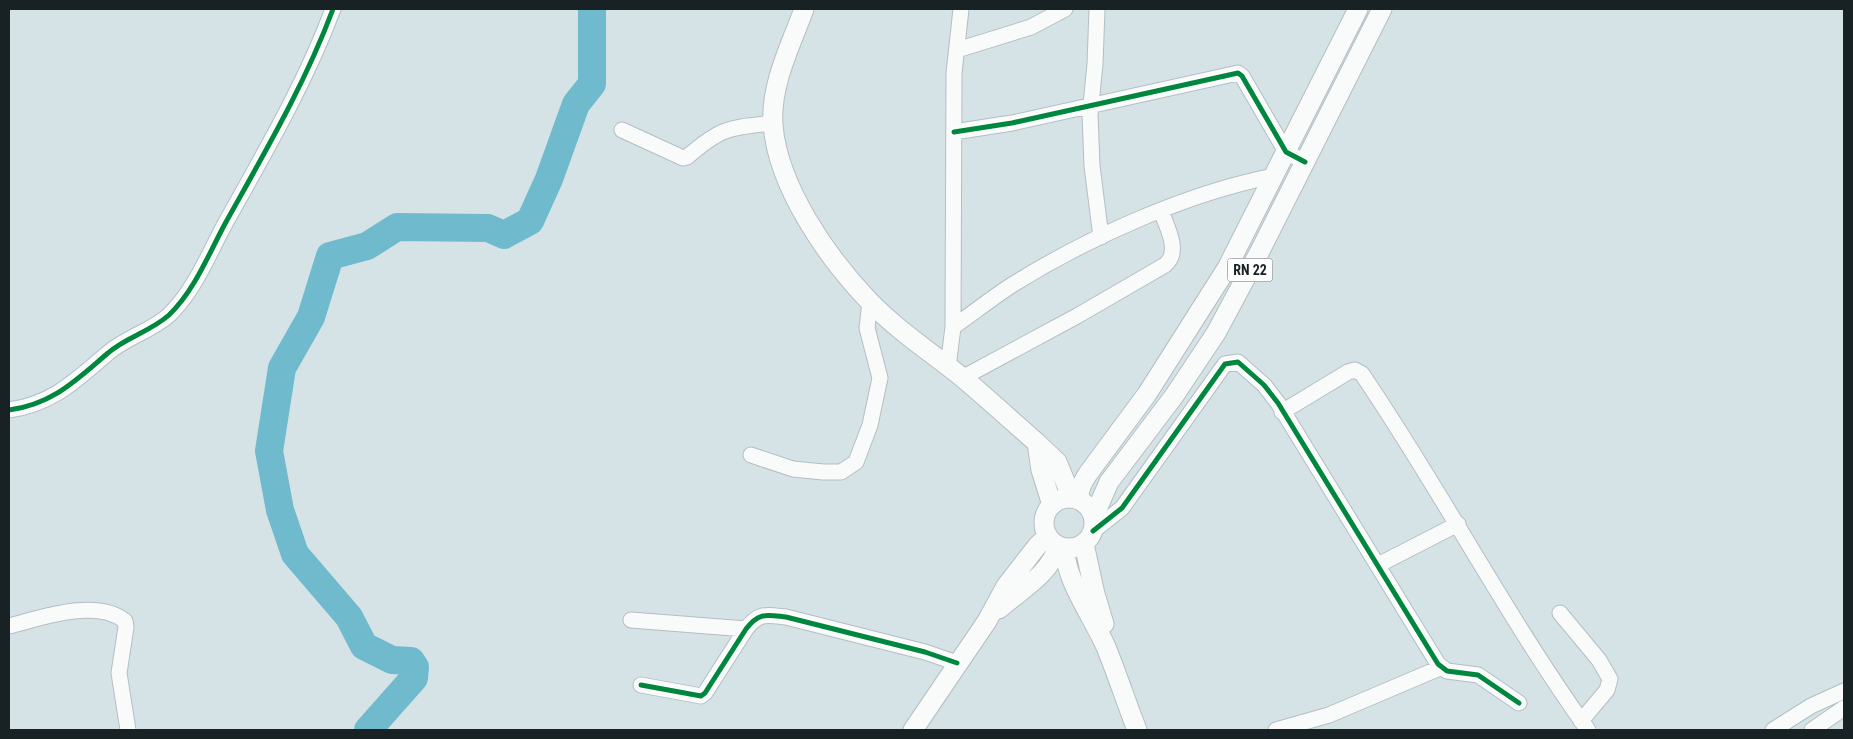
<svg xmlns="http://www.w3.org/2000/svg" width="1853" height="739" font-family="'Roboto Condensed',sans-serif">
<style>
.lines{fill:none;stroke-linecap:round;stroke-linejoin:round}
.river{stroke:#70bacd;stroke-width:28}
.minor-casing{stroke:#b4bec2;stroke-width:17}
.major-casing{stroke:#b4bec2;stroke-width:21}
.minor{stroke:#f9fbfb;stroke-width:15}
.major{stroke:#f9fbfb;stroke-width:19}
.cycleway-casing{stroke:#fff;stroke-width:8}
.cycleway{stroke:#00873e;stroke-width:5}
.labels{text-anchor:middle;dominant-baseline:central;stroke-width:4;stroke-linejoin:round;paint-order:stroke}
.shield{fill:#fff;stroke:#5d6466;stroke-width:1}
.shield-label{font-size:14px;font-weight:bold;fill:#182124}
</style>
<rect width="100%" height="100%" fill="#d5e3e7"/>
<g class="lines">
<path class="river" d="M368,730l46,-52 1,-11 -4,-6 -19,-1 -28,-14 -15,-29 -54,-63 -15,-44 -11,-59 13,-83 29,-51 19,-61 37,-10 30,-19 91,1 16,7 26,-14 19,-42 27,-75 16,-20v-75"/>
<g class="minor-casing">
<path id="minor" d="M1097,9l-2,55 -5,50 2,52 9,71
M957,50l74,-23 34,-18
M622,130l61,28 4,-1c35,-30 41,-29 86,-34
M954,132l58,-9 226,-50 4,3 44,76 19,10
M953,327c20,-14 39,-29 59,-42 75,-47 175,-92 262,-109
M948,367l5,-40 1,-254 7,-64
M962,378l115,-62 88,-51c16,-13 2,-38 -4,-54
M9,410c44,-6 67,-30 99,-57 18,-16 42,-21 61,-38 26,-25 40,-62 57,-93 39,-70 79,-138 107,-213
M1282,412l66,-40 7,-2 7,4c79,116 144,242 226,356
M751,455l42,14 30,3h18l15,-10 14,-37 10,-47 -13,-50 3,-26
M1093,531l29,-23 103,-144 13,-2 26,23 14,18 160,261 9,7 31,4 41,28
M1378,565l80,-41
M1560,613l39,47 11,19 -3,11 -26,31
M631,620l115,9
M9,626c32,-8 87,-28 116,-5l1,6 -7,46 9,57
M641,685l60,11 4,-3 41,-64c13,-17 20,-14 40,-12l139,35 32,11
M1276,730l53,-15 113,-48
M1773,730l38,-24 33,-15
M1812,730l32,-22"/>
</g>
<g class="major-casing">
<path id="major" d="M804,9c-13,36 -34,76 -31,116 5,62 54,132 96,176 28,29 63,52 94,77 25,21 49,43 74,65l20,19 15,36
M1037,443l4,27 11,35
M1044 523a25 25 0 1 1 50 0a25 25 0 1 1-50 0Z
M1078,499l3,-13 6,-11 60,-81 80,-126 131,-259
M1094,516l15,-34 65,-86 42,-63 44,-82 122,-242
M1084,544l11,50 9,30
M1065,548c-1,30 29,71 41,99 11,27 20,55 31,83
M999,609c21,-19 51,-34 59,-63
M913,730l74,-109 19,-35 32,-41 10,-9"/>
</g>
<use href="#minor" class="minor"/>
<use href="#major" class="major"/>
<g class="cycleway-casing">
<path id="cycleway" d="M954,132l58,-9 226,-50 4,3 44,76 19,10
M9,410c44,-6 67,-30 99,-57 18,-16 42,-21 61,-38 26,-25 40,-62 57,-93 39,-70 79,-138 107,-213
M1093,531l29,-23 103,-144 13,-2 26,23 14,18 160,261 9,7 31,4 41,28
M641,685l60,11 4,-3 41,-64c13,-17 20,-14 40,-12l139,35 32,11"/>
</g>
<use href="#cycleway" class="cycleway"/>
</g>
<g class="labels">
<rect class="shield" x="1227.5" y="258.5" width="45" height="23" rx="4"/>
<g class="shield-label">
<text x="1250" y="270">RN 22</text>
</g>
</g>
<rect width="1853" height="739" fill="none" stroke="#182124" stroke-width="20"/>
</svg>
